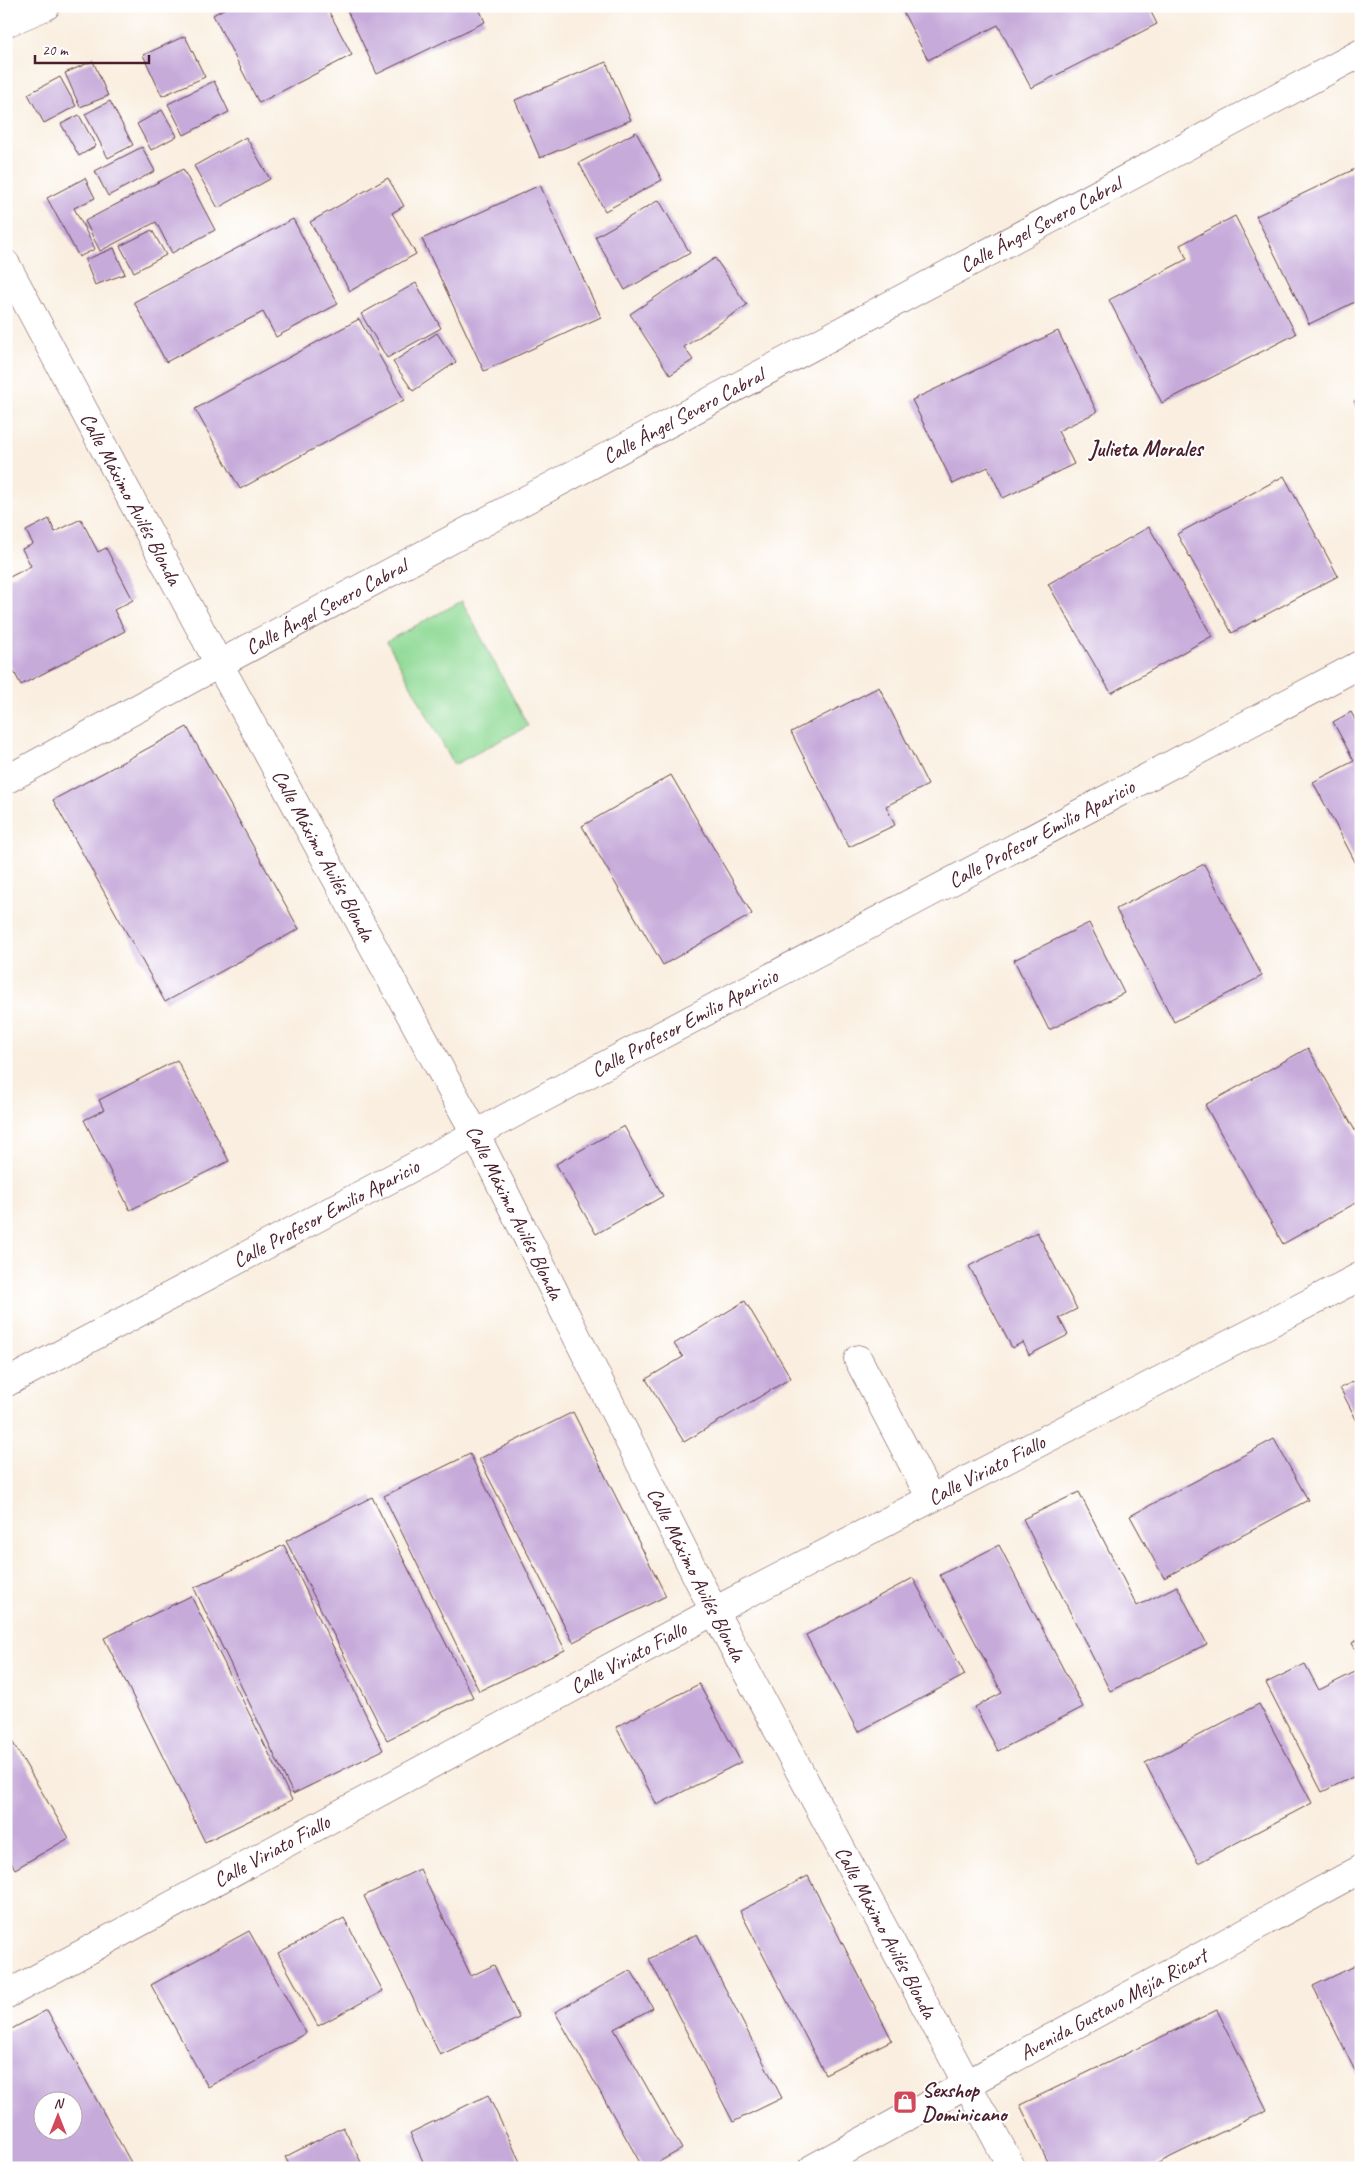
<svg xmlns="http://www.w3.org/2000/svg" width="1367" height="2174" font-family="Caveat,sans-serif">
<style>
.green{fill:#90da96;stroke:#6d7c60}
.building{fill:#c6aada;fill-rule:evenodd}
.lines{fill:none;stroke-linecap:round;stroke-linejoin:round}
.minor-casing{stroke:#643e46;stroke-width:29}
.minor{stroke:#fff;stroke-width:28}
.labels{text-anchor:middle;dominant-baseline:central;stroke-width:4;stroke-linejoin:round;paint-order:stroke}
.street-label{font-size:21px;fill:#4a1f2b;stroke:#fff}
.poi-label{font-size:21px;font-weight:bold;fill:#4a1f2b;stroke:#fff;text-anchor:start}
.neighbourhood-label{font-size:22px;font-weight:bold;fill:#4a1f2b;stroke:#fff}
</style>
<rect width="100%" height="100%" fill="#fff"/>
<filter id="ink" filterUnits="userSpaceOnUse"><feTurbulence type="fractalNoise" baseFrequency=".02" numOctaves="2"/><feDisplacementMap in="SourceGraphic" scale="10" xChannelSelector="R" yChannelSelector="G"/><feConvolveMatrix kernelMatrix="1 2 1 2 8 2 1 2 1" color-interpolation-filters="sRGB"/></filter>
<filter id="wash" filterUnits="userSpaceOnUse"><feTurbulence type="fractalNoise" baseFrequency=".0096" numOctaves="4" result="noise"/><feDisplacementMap in="SourceGraphic" scale="20" xChannelSelector="R" yChannelSelector="G"/><feGaussianBlur stdDeviation="1.12" result="paint"/><feColorMatrix in="noise" values="0 0 0 0 0 0 0 0 0 0 0 0 0 0 0 0 0 1.4 0 .05"/><feComposite in="paint" operator="in"/></filter>
<g filter="url(#wash)">
<rect width="100%" height="100%" fill="#f9eedf"/>
<path class="green" d="M462,601l66,125 -74,39 -67,-124z"/>
<g id="blocks">
<path class="building" d="M229,6h97l26,49 -93,48 -46,-88z
M345,6h133l7,16 -108,52z
M900,6h248l9,18 -126,64 -33,-63 -70,35z
M185,36l20,41 -43,19 -19,-41z
M93,61l15,35 -28,11 -15,-34z
M606,62l25,58 -91,38 -25,-58z
M60,77l16,29 -32,17 -16,-29z
M214,81l15,31 -45,23 -16,-31z
M110,101l23,44 -25,13 -23,-44z
M162,110l15,26 -26,14 -14,-26z
M79,115l17,31 -17,10 -18,-32z
M636,132l26,48 -57,31 -26,-48z
M246,137l24,42 -52,29 -24,-42z
M142,147l13,24 -47,25 -13,-25z
M1357,168l4,8v123l-52,25 -53,-108z
M183,169l32,61 -43,23 -16,-31 -56,29 -15,-30z
M85,178l10,20 -21,10 21,41 -16,8 -32,-59z
M388,178l16,28 -12,7 24,41 -66,37 -40,-69z
M540,185l61,132 -117,54 -62,-132z
M659,200l31,53 -65,37 -30,-53z
M1235,216l61,118 -134,69 -53,-103 78,-41 -7,-14z
M293,219l45,85 -62,33 -13,-25 -97,50 -32,-60z
M152,230l14,25 -32,17 -14,-26z
M114,248l11,26 -30,11 -10,-25z
M715,258l32,47 -63,42 9,13 -23,15 -40,-61z
M416,283l25,45 -54,30 -26,-44z
M359,319l45,81 -164,89 -45,-80z
M1058,331l39,81 -39,19 16,33 -71,34 -15,-31 -35,17 -41,-84z
M437,333l19,29 -43,29 -20,-29z
M1361,398v17l-7,-14z
M1284,476l54,100 -106,57 -55,-99z
M49,519l6,13 26,-13 17,33 8,-4 27,52 -19,10 11,21 -104,54 -15,-28v-78l25,-13 -9,-17 11,-5 -7,-13z
M1149,527l63,109 -101,57 -63,-109z
M879,687l49,98 -42,21 9,19 -46,22 -58,-115z
M1351,712l10,18v143l-48,-91 41,-21 -21,-39z
M187,727l112,202 -134,73 -112,-202z
M671,775l81,139 -89,51 -81,-139z
M1204,864l58,112 -88,46 -58,-113z
M1089,923l35,70 -75,37 -35,-70z
M1308,1048l53,93v59l-78,44 -78,-139z
M177,1060l52,101 -99,49 -46,-90 20,-10 -5,-10z
M624,1126l39,70 -67,38 -40,-70z
M1037,1232l40,77 -18,9 9,17 -39,20 -6,-13 -11,6 -43,-82z
M745,1301l46,77 -107,64 -38,-63 37,-22 -9,-13z
M1361,1378v51l-21,-41z
M573,1412l93,184 -93,46 -94,-183z
M1274,1439l34,61 -144,78 -34,-62z
M470,1454l95,196 -86,41 -95,-195z
M1079,1492l58,114 40,-20 30,58 -97,47 -87,-172z
M372,1497l101,200 -86,43 -101,-199z
M284,1545l99,205 -90,44 -99,-206z
M999,1545l84,162 -85,44 -23,-44 27,-14 -62,-118z
M913,1578l52,97 -107,57 -52,-97z
M191,1596l101,204 -87,42 -101,-204z
M1361,1638v22l-9,-17z
M1305,1664l14,26 42,-21v104l-39,19 -56,-109z
M699,1684l42,78 -84,43 -41,-78z
M1259,1704l53,99 -114,60 -53,-100z
M6,1731l63,107 -54,31 -9,-15z
M420,1869l51,107 23,-11 25,53 -79,37 -76,-159z
M808,1876l84,164 -67,34 -85,-163z
M344,1918l39,73 -65,35 -40,-73z
M249,1931l57,102 -98,54 -57,-102z
M697,1934l85,164 -49,24 -84,-163z
M1361,1963v120l-48,-97z
M631,1970l22,38 -39,21 68,120 -34,19h-5l-88,-156z
M47,2010l87,158h-128v-136zM42,2102h30v30h-30z
M1217,2010l50,100 -119,58h-97l-31,-63z
M488,2095l35,73h-97l-16,-35z
M343,2127l21,41h-73l-6,-11z"/>
</g>
</g>
<g filter="url(#ink)">
<use href="#blocks" fill-opacity="0" stroke="#643e46" stroke-width="1"/>
<g class="lines">
<g class="minor-casing">
<g id="minor">
<path d="M6,23l40,-17"/>
<path id="s1" d="M6,264l213,400 256,469 239,478 298,557"/>
<path id="s2" d="M6,780l213,-116 1142,-611"/>
<path d="M858,1359l73,140"/>
<path id="s3" d="M6,1383l1355,-719"/>
<path id="s4" d="M6,1995l708,-384 647,-335"/>
<path id="s5" d="M813,2168l548,-299"/>
</g>
</g>
<use href="#minor" class="minor"/>
</g>
</g>
<defs>
<g id="shop-square" transform="scale(1.25)"><rect x="-9" y="-9" width="18" height="18" rx="4" fill="#d1495b" stroke="#fff"/><path d="M-5-2.5h2.3a2.7 3.5 0 0 1 5.4 0H5L5.5 6h-11ZM-1.5-2.5h3a1.5 2.3 0 0 0-3 0Z" fill="#fff"/></g>
</defs>
<g fill-rule="evenodd">
<use href="#shop-square" x="905" y="2102"/>
</g>
<g class="labels">
<g class="street-label">
<text stroke="none"><textPath href="#s2" startOffset="1174">Calle Ángel Severo Cabral</textPath></text>
<text stroke="none"><textPath href="#s2" startOffset="769">Calle Ángel Severo Cabral</textPath></text>
<text stroke="none"><textPath href="#s1" startOffset="266">Calle Máximo Avilés Blonda</textPath></text>
<text stroke="none"><textPath href="#s2" startOffset="364">Calle Ángel Severo Cabral</textPath></text>
<text stroke="none"><textPath href="#s3" startOffset="1172">Calle Profesor Emilio Aparicio</textPath></text>
<text stroke="none"><textPath href="#s1" startOffset="671">Calle Máximo Avilés Blonda</textPath></text>
<text stroke="none"><textPath href="#s3" startOffset="768">Calle Profesor Emilio Aparicio</textPath></text>
<text stroke="none"><textPath href="#s3" startOffset="362">Calle Profesor Emilio Aparicio</textPath></text>
<text stroke="none"><textPath href="#s1" startOffset="1076">Calle Máximo Avilés Blonda</textPath></text>
<text stroke="none"><textPath href="#s4" startOffset="1112">Calle Viriato Fiallo</textPath></text>
<text stroke="none"><textPath href="#s1" startOffset="1481">Calle Máximo Avilés Blonda</textPath></text>
<text stroke="none"><textPath href="#s4" startOffset="708">Calle Viriato Fiallo</textPath></text>
<text stroke="none"><textPath href="#s4" startOffset="302">Calle Viriato Fiallo</textPath></text>
<text stroke="none"><textPath href="#s1" startOffset="1886">Calle Máximo Avilés Blonda</textPath></text>
<text stroke="none"><textPath href="#s5" startOffset="342">Avenida Gustavo Mejía Ricart</textPath></text>
</g>
<g class="poi-label">
<text x="922" y="2090">Sexshop<tspan x="922" dy="24">Dominicano</tspan></text>
</g>
<g class="neighbourhood-label">
<text x="1146" y="449">Julieta Morales</text>
</g>
</g>
<rect width="1367" height="2174" fill="none" stroke="#fff" stroke-width="25"/>
<g transform="translate(58 2116)"><circle r="24" fill="#ffffff" stroke="#b7a5aa"/>
<path d="M0-4L9 19L0 12L-9 19Z" fill="#d1495b"/>
<text y="-8" font-size="14" font-weight="bold" text-anchor="middle" fill="#4a1f2b">N</text>
</g>
<path d="M35 55v8h114v-8" fill="none" stroke="#4a1f2b" stroke-width="2.5"/>
<text x="42" y="55" font-size="15" fill="#4a1f2b" stroke="#ffffff" stroke-width="4" paint-order="stroke">20 m</text>
</svg>
